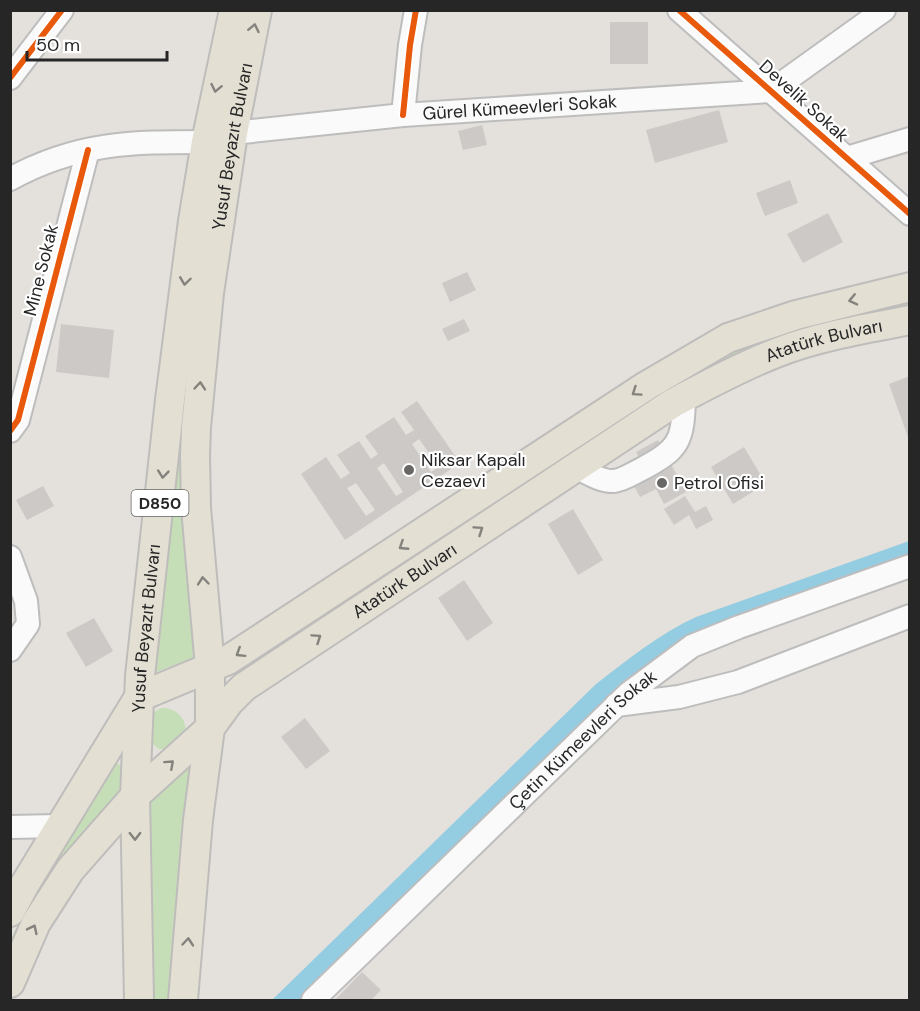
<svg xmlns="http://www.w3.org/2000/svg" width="920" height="1011" font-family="'DM Sans',sans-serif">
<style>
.green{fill:#c6deb7}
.water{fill:#94cce2}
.building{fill:#ccc9c6;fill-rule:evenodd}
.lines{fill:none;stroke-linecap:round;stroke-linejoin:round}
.minor-casing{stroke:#bebdbd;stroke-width:26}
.major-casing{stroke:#bebdbb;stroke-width:32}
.minor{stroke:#fbfafa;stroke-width:22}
.major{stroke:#e3dfd3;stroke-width:28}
.cycleway-casing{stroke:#fff;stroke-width:10}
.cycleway{stroke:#e8590c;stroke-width:6}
.oneway{stroke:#84827c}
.poi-dot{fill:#686766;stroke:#fff;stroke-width:2}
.labels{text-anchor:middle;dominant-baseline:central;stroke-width:4.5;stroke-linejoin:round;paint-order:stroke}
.shield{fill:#fff;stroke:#676767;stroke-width:1.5}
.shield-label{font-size:16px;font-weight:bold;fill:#262626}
.street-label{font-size:18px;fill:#262626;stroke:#fff}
.poi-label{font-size:18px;fill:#262626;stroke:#fff;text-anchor:start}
</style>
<rect width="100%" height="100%" fill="#e4e1dc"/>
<path class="green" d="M222,141l-22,514 -49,19 49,-441z
M909,299v8l-201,65 -4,-5 55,-28z
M539,468l4,7 -310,201 -3,-6z
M161,708c15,0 24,8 25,23l-19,18h-8l-11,-9 2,-25z
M114,764h5c10,10 5,18 2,29l-110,163v-17l13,-28z
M189,767l2,3 -22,230h-17l-5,-198 37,-34z"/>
<path class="water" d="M909,541v16l-227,85 -22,13 -42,32 -315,313h-31l323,-315c32,-25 64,-51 101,-68z"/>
<path class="building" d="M610,22h38v42h-38z
M719,110l9,32 -73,21 -9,-33z
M482,125l5,20 -24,5 -5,-19z
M790,180l8,23 -33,13 -9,-23z
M828,213l15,29 -40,21 -16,-29z
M467,272l9,18 -26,12 -8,-19z
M464,319l6,12 -22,10 -6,-12z
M61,324l53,6 -5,48 -53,-6z
M910,376v64h-1l-20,-56z
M417,401l43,62 -115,77 -44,-66 25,-17 15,22 9,-6 -13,-18 22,-14 12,18 7,-5 -13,-18 29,-19 12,18 8,-5 -13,-18zM419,439l20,28 -8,5 -19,-28zM384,463l19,29 -7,4 -19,-28zM356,483l19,27 -9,6 -19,-28z
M658,440l28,52 -22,12 -8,-15 -16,8 -11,-20 16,-9 -9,-16z
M744,447l22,37 -33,20 -22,-37z
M43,486l11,20 -27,14 -11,-20z
M685,496l10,16 11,-6 7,14 -17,9 -7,-14 -15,10 -10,-16z
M573,509l30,51 -25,15 -30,-51z
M464,580l29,43 -26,18 -29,-43z
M94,618l19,33 -27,16 -20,-34z
M305,718l25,33 -24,18 -25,-32z
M362,972l19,18 -10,10h-36z"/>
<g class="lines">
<g class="minor-casing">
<g id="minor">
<path d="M679,10l231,204"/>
<path d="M10,78l52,-68"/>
<path d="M403,115l7,-70 6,-35"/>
<path id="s1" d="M233,133l170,-18 368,-24 113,-81"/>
<path d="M847,158l63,-19"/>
<path d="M10,179c68,-37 121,-37 196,-37"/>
<path d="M10,431l8,-11 70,-270"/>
<path d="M574,466c12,6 27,16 40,15 9,-1 18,-7 26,-11 40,-21 43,-29 44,-73"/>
<path d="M10,557l16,44 2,23 -18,26"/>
<path d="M616,705l63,-8 59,-15 172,-66"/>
<path d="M10,827l49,-1"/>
<path id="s2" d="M313,1000l316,-307 63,-47 47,-19 171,-61"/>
</g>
</g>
<g class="major-casing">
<g id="major">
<path d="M10,912l15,-28 114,-187 89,-37 418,-274 82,-48 68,-23 114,-28"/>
<path id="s3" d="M10,983l26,-60 34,-53 65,-74 75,-68 19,-26 15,-15 429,-284c34,-18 67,-36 103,-50 39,-16 92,-25 134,-33"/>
<path id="s4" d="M139,1000l-4,-204 5,-120 30,-276 23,-179 13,-79 28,-132"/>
<path id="s5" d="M183,1000l15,-180 12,-92v-61l-14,-159 -1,-52 1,-29 13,-134 24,-160 24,-123"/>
</g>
</g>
<use href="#minor" class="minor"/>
<use href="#major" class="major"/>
<g class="cycleway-casing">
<path id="cycleway" d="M679,10l231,204
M10,78l52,-68
M403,115l7,-70 6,-35
M10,431l8,-11 70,-270"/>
</g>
<use href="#cycleway" class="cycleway"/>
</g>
<defs><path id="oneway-chevron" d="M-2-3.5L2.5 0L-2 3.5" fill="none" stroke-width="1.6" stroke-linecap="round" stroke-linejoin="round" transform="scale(1.5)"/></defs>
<g class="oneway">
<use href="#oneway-chevron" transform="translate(254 28) rotate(-78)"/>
<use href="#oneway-chevron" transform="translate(216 88) rotate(102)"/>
<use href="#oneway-chevron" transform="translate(185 281) rotate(98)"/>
<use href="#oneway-chevron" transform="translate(853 300) rotate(167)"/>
<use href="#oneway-chevron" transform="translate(200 386) rotate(-85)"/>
<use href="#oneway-chevron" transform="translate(636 392) rotate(146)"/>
<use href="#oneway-chevron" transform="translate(163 474) rotate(96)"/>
<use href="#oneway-chevron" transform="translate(479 530) rotate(-34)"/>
<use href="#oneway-chevron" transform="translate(403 546) rotate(147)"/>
<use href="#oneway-chevron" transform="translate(203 581) rotate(-95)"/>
<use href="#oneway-chevron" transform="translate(317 638) rotate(-34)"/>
<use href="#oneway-chevron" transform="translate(240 653) rotate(148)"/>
<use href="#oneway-chevron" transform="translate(170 764) rotate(-42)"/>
<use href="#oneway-chevron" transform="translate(135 836) rotate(89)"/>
<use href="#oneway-chevron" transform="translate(33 929) rotate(-64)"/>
<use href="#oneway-chevron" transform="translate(188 942) rotate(-85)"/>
</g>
<g class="poi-dot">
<circle cx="409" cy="470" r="6"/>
<circle cx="662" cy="483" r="6"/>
</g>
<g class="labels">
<rect class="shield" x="131.5" y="490" width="57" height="26" rx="4.5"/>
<g class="shield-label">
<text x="160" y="503">D850</text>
</g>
<g class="street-label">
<text transform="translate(804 101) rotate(42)">Develik Sokak</text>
<text stroke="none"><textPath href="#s1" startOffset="288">Gürel Kümeevleri Sokak</textPath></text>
<text stroke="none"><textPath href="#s5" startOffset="858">Yusuf Beyazıt Bulvarı</textPath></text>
<text transform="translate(41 270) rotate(-76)">Mine Sokak</text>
<text stroke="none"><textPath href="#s3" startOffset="1060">Atatürk Bulvarı</textPath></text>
<text stroke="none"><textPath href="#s3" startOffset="574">Atatürk Bulvarı</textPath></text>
<text stroke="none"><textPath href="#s4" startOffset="372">Yusuf Beyazıt Bulvarı</textPath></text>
<text stroke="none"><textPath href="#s2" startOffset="375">Çetin Kümeevleri Sokak</textPath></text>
</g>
<g class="poi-label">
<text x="421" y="460">Niksar Kapalı<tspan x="421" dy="21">Cezaevi</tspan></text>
<text x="674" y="483">Petrol Ofisi</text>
</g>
</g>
<rect width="920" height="1011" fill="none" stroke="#262626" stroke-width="24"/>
<path d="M27 51v9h140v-9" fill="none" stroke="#262626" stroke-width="3"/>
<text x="36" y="51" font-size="18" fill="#262626" stroke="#ffffff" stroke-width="4.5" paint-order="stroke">50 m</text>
</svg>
